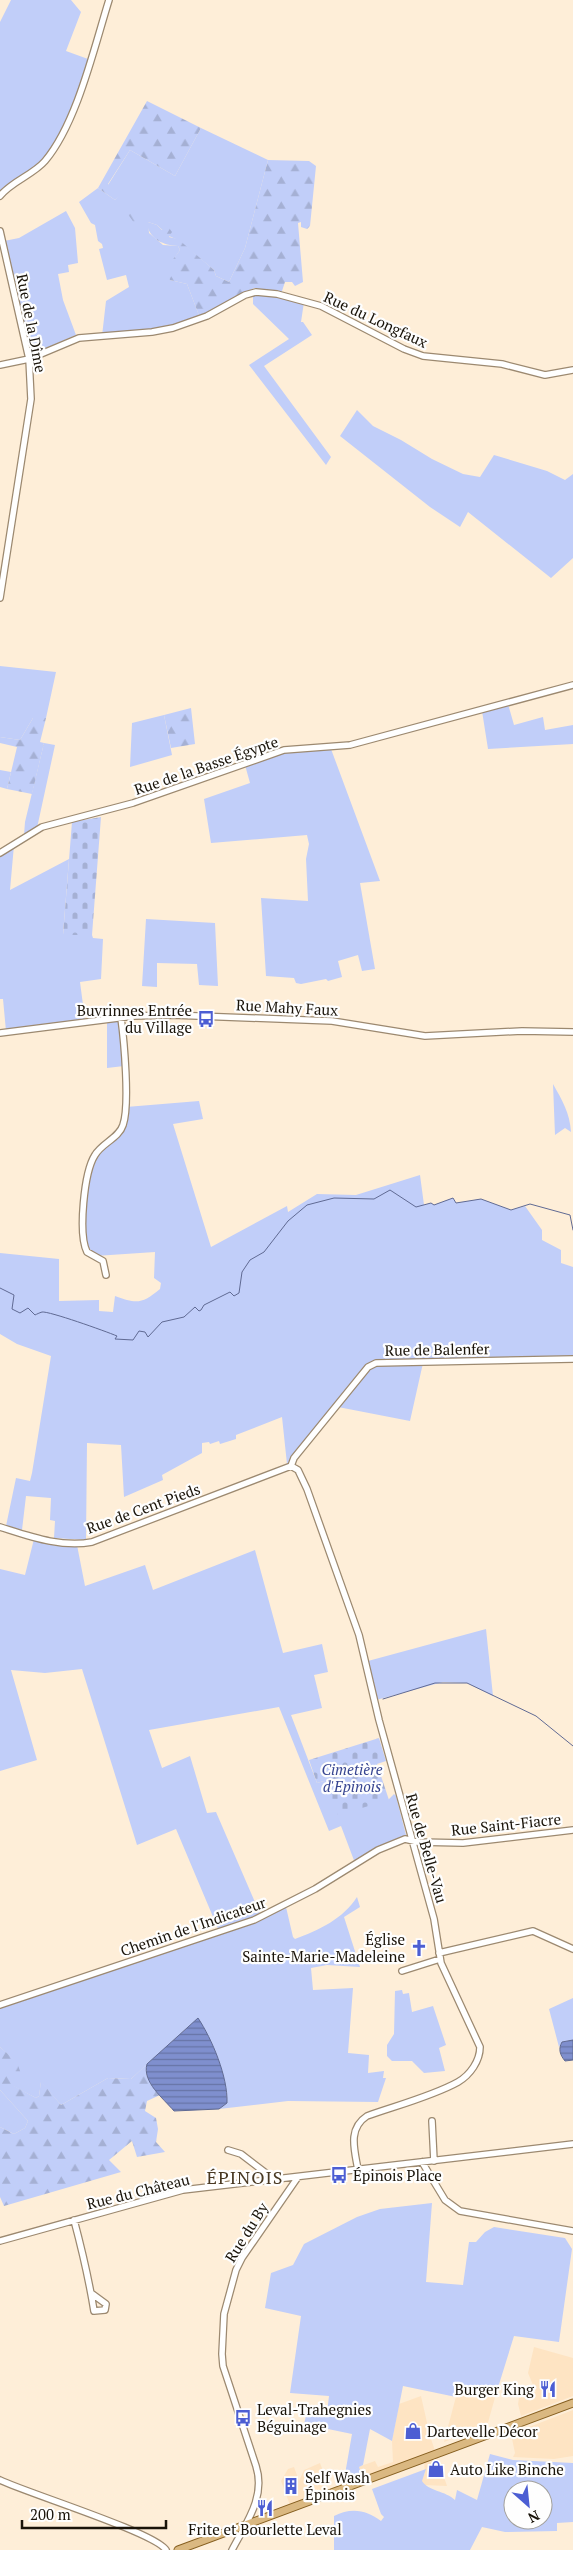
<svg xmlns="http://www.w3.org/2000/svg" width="573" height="2550" font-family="'PT Serif',serif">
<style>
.built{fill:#fee4c3}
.green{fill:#c1cef9;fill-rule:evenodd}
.forest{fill:url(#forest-firs)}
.cemetery{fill:url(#cemetery-stones)}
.water{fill:url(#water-rules);stroke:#606a93}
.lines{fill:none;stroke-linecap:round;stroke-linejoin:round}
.stream{stroke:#606a93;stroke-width:1}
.minor-casing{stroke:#9c8970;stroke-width:8}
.major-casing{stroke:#865f20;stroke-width:9}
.minor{stroke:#fff;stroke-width:5.5}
.major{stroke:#dab881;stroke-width:7}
.labels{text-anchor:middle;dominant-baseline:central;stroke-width:4.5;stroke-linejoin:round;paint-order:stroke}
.street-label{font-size:15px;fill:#191309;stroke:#fefefe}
.poi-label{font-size:15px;fill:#191309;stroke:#fefefe;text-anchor:start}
.park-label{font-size:15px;font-style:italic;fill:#374591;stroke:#fefefe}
.quarter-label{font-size:18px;letter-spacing:1px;fill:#493923;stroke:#fefefe}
</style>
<defs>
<pattern id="forest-firs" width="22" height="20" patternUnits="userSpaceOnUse" patternTransform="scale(1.25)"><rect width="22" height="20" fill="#c1cef9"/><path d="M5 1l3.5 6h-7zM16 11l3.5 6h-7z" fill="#a5b0d4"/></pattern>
<pattern id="cemetery-stones" width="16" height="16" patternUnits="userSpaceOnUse" patternTransform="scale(1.25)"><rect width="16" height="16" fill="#c1cef9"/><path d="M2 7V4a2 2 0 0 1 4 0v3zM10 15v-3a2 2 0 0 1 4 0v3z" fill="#a5b0d4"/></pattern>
<pattern id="water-rules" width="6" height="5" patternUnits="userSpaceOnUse" patternTransform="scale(1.25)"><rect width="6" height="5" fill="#7f8fce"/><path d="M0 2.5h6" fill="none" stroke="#6774a5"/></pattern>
</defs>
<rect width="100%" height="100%" fill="#feeed8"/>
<path class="built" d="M534,2347l39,11v38l-52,20 -3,-12 1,-6 17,-6 -8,-19z
M458,2389l38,5 -9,32 -43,16z
M421,2396l9,40 17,50 -23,-1 -3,-4 4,-8 -1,-13 -59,22 -7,-15 17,-6 3,6 15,-5 -1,-21 7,-37z
M573,2410v46l-19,3 -41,-2 2,-4 -4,-19z
M320,2463l6,16 -3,8 1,4 -34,14 -9,-24 7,-12 6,-2 5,14 5,-11z"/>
<path class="green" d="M11,0h60l10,12 -15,39 22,8c-9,29 -25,84 -48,104 -12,11 -27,20 -40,30v-171z
M201,128l67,32 -23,88 -16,34 -13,-6 -2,-6 -36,-30 -9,-4 -12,-11 -9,-3 1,11 14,12 15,1 2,4 -11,16 1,14 17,4 13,34 -34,10 -64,8 4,-35 23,-14 -3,-12 -19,5 -8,-31 4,-1 -1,-4 -4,-3 -3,-16 -4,-2 -12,-21 19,-14 17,12 4,-4 -11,-11 22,-35 45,26z
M66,211l9,17 3,35 -10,2 1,7 -11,2 5,26 13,35 -44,19 -28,-113 15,-3z
M258,293l46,9 -3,20h2l9,13 -48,31 67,91 -5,8 -77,-100 40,-26 -36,-35v-10z
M357,410l16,16 28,14 31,19 31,15 17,3 14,-22 53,16 18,9 8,-6v84l-22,20 -83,-66 -8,15 -30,-20 -90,-71z
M0,666l56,6 -10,46h-13l-13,22 -20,-3z
M508,704l6,21 29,-8 2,13 28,-5v19l-85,5 -6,-38z
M164,715l8,40 -42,12 2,-44z
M44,743l11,2 -18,83 -13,7 1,-13z
M331,749l49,132 -20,2 15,86 -13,2 -4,-16 -20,6 4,16 -14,4 -2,-2 -25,5 -5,-1 -2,-5 -28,-2 -5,-78 47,3 -2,-42 3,-15 -2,-9 -96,8 -7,-44 46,-16 -5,-18 46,-14z
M0,770l11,2 -4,17 -7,-2z
M14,845l-4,45 59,-31 -6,75 29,1 1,3 10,1 -2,40 -21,3 5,38 -79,11 -3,-32h-3v-144z
M146,919l69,4 3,63 -19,-1 -2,-21 -40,-1v24l-15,-1z
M117,1021l4,2 3,43 -17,2v-46z
M553,1084c9,16 17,29 18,48l-6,-4 -10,7z
M199,1101l4,18 -30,5 38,123 76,-41 1,6 29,-18 39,1 64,-20 4,30 7,-2 3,2 19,-7 3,5 25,-4 30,11 14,-4 17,24v10l19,10v13l12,4v90l-201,4 -85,103 -5,-47 -46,18v4l-16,5 -1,-3 -9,3 -1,-2 -7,1v10l-40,22 1,5 -39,17 -3,-52 -34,-2 -1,97 -32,-2 1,-17 -5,-1 1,-22 -25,-2 -4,34 -16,-4 10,-48 14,3 2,-8 19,-117 -34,-12 -17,-10v-81l59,6v42l40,-1v11l14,1 2,-16c22,8 27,8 45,-7l1,-6 -7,-5 1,-26 -60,4 -11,-15 3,-50 5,-26 8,-14 19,-17 7,-27z
M423,1363l-13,58 -72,-14 31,-38 9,-5z
M34,1539l43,6 8,41 60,-21 8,25 102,-40 28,103 39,-9 6,28 -14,3 8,33 -31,7 26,68 7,-2 64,19 6,-6 2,2 10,39 -51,28 -14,-37 -12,5 -50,-124 -130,23 13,38 28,-12 17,57 9,-1 45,104 -42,15 -43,-102 -39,16 -55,-176 -37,4 -34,-3 26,90 -37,11v-202l25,6z
M486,1629l7,67 -26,-13 -24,-1 -67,18 -8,-39z
M357,1897l3,10 -16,10 16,50 -33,-2 -16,3 2,22 40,-2 -5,65 21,2 -1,18 16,-2 -1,7h3l-8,24 -90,-1 -69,8 8,-6v-11l-36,-68 -60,55 -23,-1 -47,27 -20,-23 -2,14 -3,2 -23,-12 4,-23 -17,-16v-40l254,-84 32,-16 7,30 2,2c24,-9 48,-20 62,-42z
M402,1990l1,4 6,-1 3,19 21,-6 13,39 -7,3 6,23 -21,2 -12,-12h-20l-5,-5v-11l7,-11 1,-43z
M573,1998v42l-11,2 -3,5 -10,-38z
M0,2090l28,31 -3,7 -11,6 -14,-7z
M432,2203l-6,79 37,3 6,-43h7l9,-10 9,-5 71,11 7,11 -13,93 -45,-6 -18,58 -38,-5 -2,8 -53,-11 -11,55 -22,-12 -7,36 -4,2 2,6 -17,7 8,-46 -48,-10 2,-8 21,-3 2,-17 -39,-3 11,-77 -36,-8 6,-35 22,-8 11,-21 53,-27 23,-8z
M490,2454l23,6 60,3v59l-16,1v8l-52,1 -23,-5 -12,23h-136v-34c17,-9 33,-6 47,5l3,-4 -3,-3 -9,-25 54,-20 -4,12c6,10 24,10 33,19l2,-10 20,10zM513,2490h30v30h-30z"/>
<path class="forest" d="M147,101l54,27 -26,48 -45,-26 -22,34 12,12 -5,4 -17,-12z
M268,160l41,1 7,5 -6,60 -3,3 -6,-2v-5l-3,1 5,59 -8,4 -3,-4h-7l-4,12 -27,-6 -54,30 -13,-34 -17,-4 -5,-10 15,-20 -2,-4c-15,-1 -27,-6 -31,-21l-12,-1 -13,-18 6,-1 15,8 5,9 9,3 5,5 7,-2 3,4 -3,5 9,2 36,31 2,6 13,6 16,-34z
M191,708l4,36 -24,4 -7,-33z
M33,718h13l-6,24 4,1 -12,51 -25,-5 10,-42 -17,-4v-6l20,3z
M0,2047l17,15 4,12 -7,12 22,12 3,-2 2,-15 20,24 47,-27 23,1 16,-15c-4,13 5,21 13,31l-13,6 -2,10 11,7 2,11 -2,13 9,10 -28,5 -5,-16 -23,19 12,12 -117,34 -4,-9v-70l14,7 11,-6 3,-7 -28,-31z"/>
<path class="cemetery" d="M101,817l-9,118h-29l9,-113z
M379,1738l7,23 -9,3 12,36 -51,15 -14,-34 -7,2 -8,-23z"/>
<path class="water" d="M198,2018c14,21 30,59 29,85l-8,6 -45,2c-11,-13 -32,-29 -27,-47z
M573,2040v20l-8,1c-5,-6 -7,-12 -3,-19z"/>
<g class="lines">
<path class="stream" d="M0,1288l14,7 -2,14 8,4 8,-5 7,7c2,-1 4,-2 7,-3 7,-1 63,19 75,24l-2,3 18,1 6,-9 6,1 3,5 14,-15 22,-5 11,-10 4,4 2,-1 3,-5 26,-13 4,4 5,-3 3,-21 8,-12 14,-8 24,-31 19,-16 27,-7 40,1 16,-9 26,17 15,-4 3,2 19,-7 3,5 25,-4 30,11 19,-6 40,11 3,15
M383,1699l52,-16h32l69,33 37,30"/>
<g class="minor-casing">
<path id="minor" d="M0,196c12,-15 33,-21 45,-35 32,-38 49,-113 64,-161
M0,231l29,128 2,40 -31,199
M0,365l29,-6 50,-21 73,-6 21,-4 34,-12 38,-21 11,-3 21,2 44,12 83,43 19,7 79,8 43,11 28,-5
M0,853l42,-26 91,-24 151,-53 66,-5 223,-60
M0,1033l134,-17 38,-1 160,6 93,15 97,-5 51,1
M106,1275l-3,-14 -16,-9c-9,-18 -3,-80 8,-97 7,-12 24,-17 28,-30 7,-20 1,-85 -2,-107
M291,1466l7,4 9,19 52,146 20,85 55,199 7,44 39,84c0,14 -10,28 -22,35 -25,14 -63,24 -91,34 -20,13 -12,35 -9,54
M291,1466l3,-8 74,-91 8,-4 197,-4
M0,1527c29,9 61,21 92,15l199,-76
M439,1953l94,-22 40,18
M402,1971l38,-12
M0,2005l254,-85 61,-31 63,-39 27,-11 13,3 45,1 110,-13
M432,2121l2,40
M228,2150l13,4 34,26
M422,2162l23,38 15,11 113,20
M74,2220c8,30 15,60 20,91l11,-1 1,-6 -15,-11
M0,2241l183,-51 390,-46
M0,2480c27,13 156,53 166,70
M232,2550c14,-27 34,-53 24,-84l-33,-100 -1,-12 2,-40 12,-44 6,-12 56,-81"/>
</g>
<g class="major-casing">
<path id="major" d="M178,2550l395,-147"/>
</g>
<use href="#minor" class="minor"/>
<use href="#major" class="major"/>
</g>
<defs>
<g id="bus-bare" transform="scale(1.35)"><path d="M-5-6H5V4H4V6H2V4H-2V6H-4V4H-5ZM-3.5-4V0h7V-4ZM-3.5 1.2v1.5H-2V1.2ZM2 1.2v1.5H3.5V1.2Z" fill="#4c5ed3" stroke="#fefefe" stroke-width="2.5" paint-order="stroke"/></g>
<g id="church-bare" transform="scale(1.35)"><path d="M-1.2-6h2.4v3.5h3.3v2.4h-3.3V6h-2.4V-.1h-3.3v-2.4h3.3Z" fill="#4c5ed3" stroke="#fefefe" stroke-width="2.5" paint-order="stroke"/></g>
<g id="restaurant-bare" transform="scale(1.35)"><path d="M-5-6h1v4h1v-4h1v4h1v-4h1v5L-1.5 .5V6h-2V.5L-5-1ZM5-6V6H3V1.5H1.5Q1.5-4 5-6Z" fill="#4c5ed3" stroke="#fefefe" stroke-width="2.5" paint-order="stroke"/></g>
<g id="shop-bare" transform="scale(1.35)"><path d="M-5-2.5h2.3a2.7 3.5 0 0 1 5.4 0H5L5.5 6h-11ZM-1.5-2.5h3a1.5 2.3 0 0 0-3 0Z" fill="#4c5ed3" stroke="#fefefe" stroke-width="2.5" paint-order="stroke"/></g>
<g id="building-bare" transform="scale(1.35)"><path d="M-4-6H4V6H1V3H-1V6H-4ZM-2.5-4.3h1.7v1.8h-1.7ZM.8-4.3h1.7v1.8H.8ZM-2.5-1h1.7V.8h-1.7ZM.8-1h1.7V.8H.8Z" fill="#4c5ed3" stroke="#fefefe" stroke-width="2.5" paint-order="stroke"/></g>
</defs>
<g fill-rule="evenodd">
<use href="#bus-bare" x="206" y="1019"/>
<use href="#church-bare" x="419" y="1948"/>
<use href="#bus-bare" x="339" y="2175"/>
<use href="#restaurant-bare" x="548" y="2389"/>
<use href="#bus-bare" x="243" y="2418"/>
<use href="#shop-bare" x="413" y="2431"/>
<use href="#shop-bare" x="436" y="2469"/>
<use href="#building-bare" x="291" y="2486"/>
<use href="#restaurant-bare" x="265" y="2508"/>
</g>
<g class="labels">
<g class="street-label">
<text transform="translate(376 319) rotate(25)">Rue du Longfaux</text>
<text transform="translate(32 323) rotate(79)">Rue de la Dîme</text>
<text transform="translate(206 765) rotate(-19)">Rue de la Basse Égypte</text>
<text transform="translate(287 1007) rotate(3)">Rue Mahy Faux</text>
<text transform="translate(437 1349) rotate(-1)">Rue de Balenfer</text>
<text transform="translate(143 1508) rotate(-20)">Rue de Cent Pieds</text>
<text transform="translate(506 1824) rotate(-6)">Rue Saint-Fiacre</text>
<text transform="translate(427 1848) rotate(74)">Rue de Belle-Vau</text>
<text transform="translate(193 1926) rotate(-19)">Chemin de l'Indicateur</text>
<text transform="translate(138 2191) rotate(-14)">Rue du Château</text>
<text transform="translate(246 2232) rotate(-58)">Rue du By</text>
</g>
<g class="poi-label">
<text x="192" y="1010" text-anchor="end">Buvrinnes Entrée<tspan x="192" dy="17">du Village</tspan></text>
<text x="405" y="1939" text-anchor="end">Église<tspan x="405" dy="17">Sainte-Marie-Madeleine</tspan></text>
<text x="353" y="2175">Épinois Place</text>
<text x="534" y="2389" text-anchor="end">Burger King</text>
<text x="257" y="2409">Leval-Trahegnies<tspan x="257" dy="17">Béguinage</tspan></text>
<text x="427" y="2431">Dartevelle Décor</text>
<text x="450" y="2469">Auto Like Binche</text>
<text x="305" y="2477">Self Wash<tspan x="305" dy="17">Épinois</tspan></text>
<text x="265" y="2529" text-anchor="middle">Frite et Bourlette Leval</text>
</g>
<g class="park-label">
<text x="352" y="1769">Cimetière<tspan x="352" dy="17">d'Epinois</tspan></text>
</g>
<g class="quarter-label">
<text x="245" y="2177">ÉPINOIS</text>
</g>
</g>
<g transform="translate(528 2505) rotate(153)"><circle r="24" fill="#fefefe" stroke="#a2a09c"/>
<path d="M0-4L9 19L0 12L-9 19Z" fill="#4c5ed3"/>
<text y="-8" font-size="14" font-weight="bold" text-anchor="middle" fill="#191309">N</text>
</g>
<path d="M22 2520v8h144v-8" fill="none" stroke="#191309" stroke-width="2.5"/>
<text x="30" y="2520" font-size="15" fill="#191309" stroke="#fefefe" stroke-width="4" paint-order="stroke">200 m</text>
</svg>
